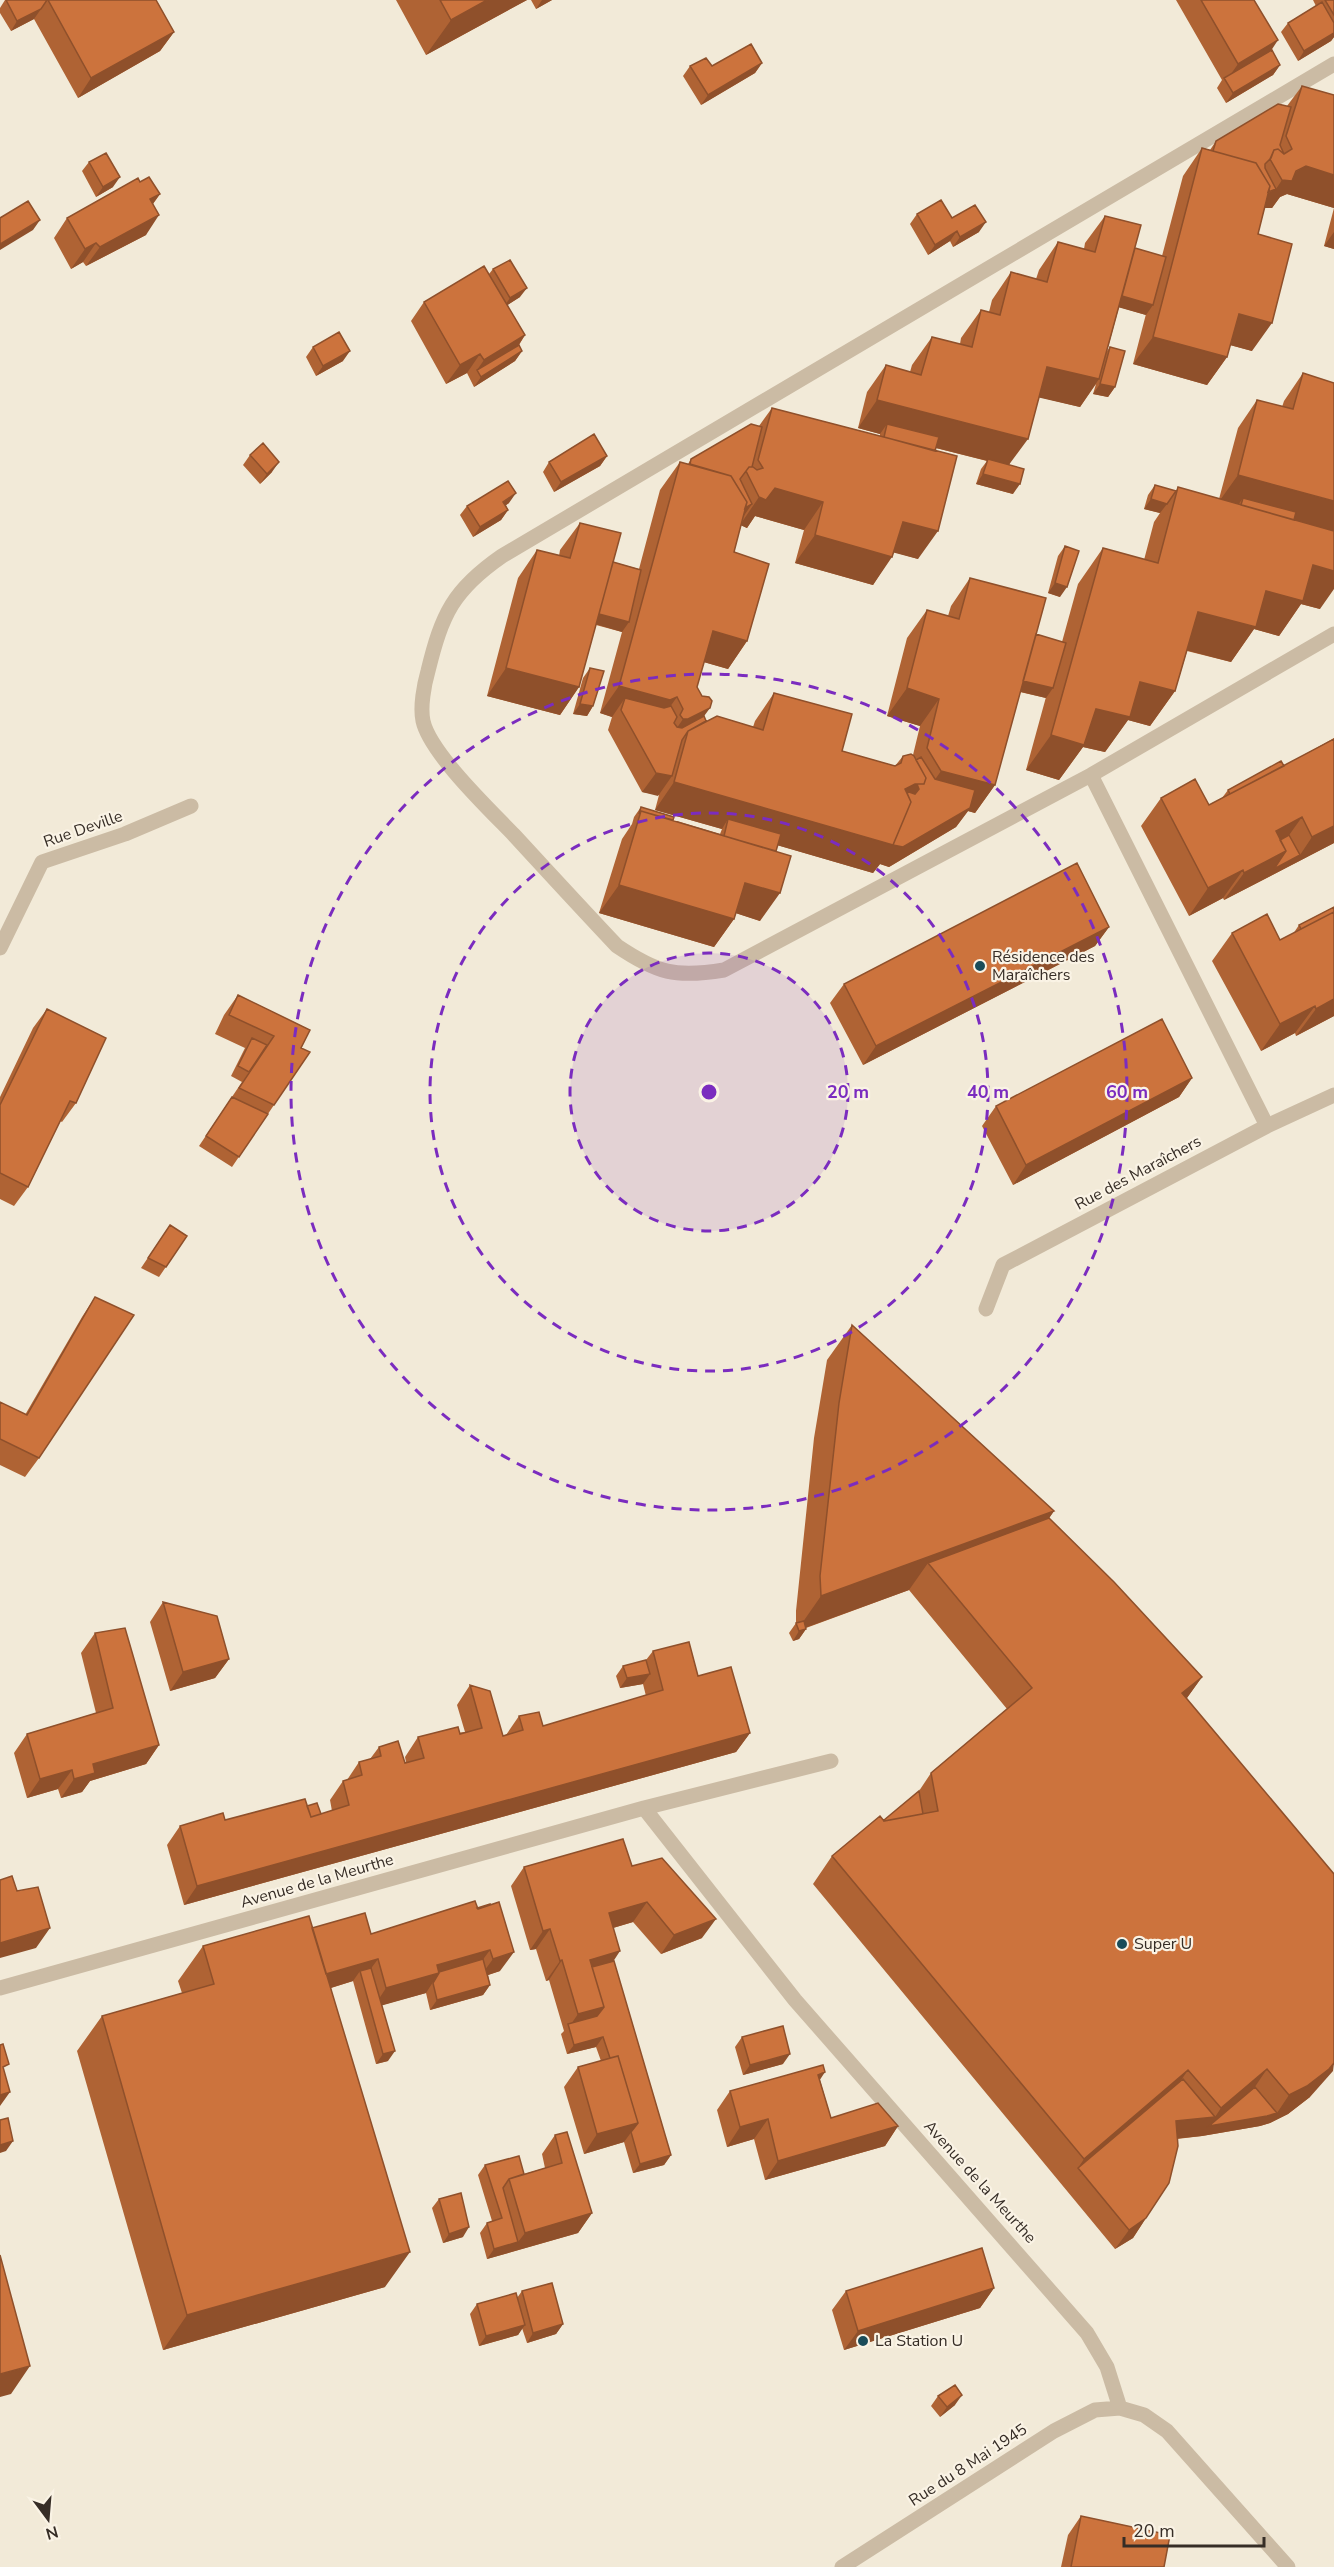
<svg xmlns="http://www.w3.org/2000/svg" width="1334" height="2567" font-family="'Nunito Sans',sans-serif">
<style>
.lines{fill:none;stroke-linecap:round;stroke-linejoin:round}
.minor{stroke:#cbbba4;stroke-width:15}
.wall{fill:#af6334}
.shaded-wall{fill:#8f502b}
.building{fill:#cc733d;stroke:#8f502b;stroke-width:1.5}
.ring{fill:none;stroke:#7b2cbf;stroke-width:3;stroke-dasharray:10 8}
.poi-dot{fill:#1a4c59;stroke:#faf3e5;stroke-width:2}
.labels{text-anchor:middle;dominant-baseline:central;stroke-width:4.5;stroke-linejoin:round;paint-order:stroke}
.street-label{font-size:16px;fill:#362d26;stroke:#faf3e5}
.poi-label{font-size:16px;fill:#362d26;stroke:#faf3e5;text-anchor:start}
.centre{fill:#7b2cbf;stroke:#faf3e5;stroke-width:3}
.ring-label{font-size:18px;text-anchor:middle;font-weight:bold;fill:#7b2cbf;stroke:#faf3e5;stroke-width:4.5;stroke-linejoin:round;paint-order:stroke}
</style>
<rect width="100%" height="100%" fill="#f2ead8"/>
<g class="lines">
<path class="minor" d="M1334,64l-832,492c-49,34 -60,58 -74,115 -4,14 -8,36 -5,50 7,32 67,89 91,114 34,37 68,74 103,111 40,27 58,32 107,24l367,-195 243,-141
M1091,775l176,351
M0,948l42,-86 83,-28 66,-28
M986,1309l17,-44 264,-139 67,-31
M644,1808l151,192 292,333 20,34 13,41
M0,1988l644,-180 187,-47
M842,2567l212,-136 41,-21 25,-2 24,7 23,16 121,136"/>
</g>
<path class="wall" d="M5,0h151l18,32 -14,19 -82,47 -44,-79 -23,12 -11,-18v-5z
M396,0h131l-101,55z
M531,0h21l-16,9z
M1176,0h78l18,50 8,15 -7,10 -47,28 -9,-15 5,-8z
M1313,0h21v37l-3,4 -33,20 -17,-29 7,-9 28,-17z
M762,63l-7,10 -54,32 -18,-29 7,-10z
M1302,86l32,122 -47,-14 -7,3 -8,11h-8l-6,26 -6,117 -22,-6 -3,12 -20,28 -74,-21 13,-50v1l-27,-8 -12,44 3,-4 5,40 -7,10 -15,-3 3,-10 -16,23 -41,-10 -30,68 4,29 -37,-10 5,-15 6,-8 -51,-13 -18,111 -24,-7 -21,33 -78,-22 9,-33 -49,-14 -8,12 -6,-3 -7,27 13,89 -19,28 -24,-7 -7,25 7,29 2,5 47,6 2,-6 19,-28 68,58 53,15 8,-10 10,-1 7,-29 -33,-10 20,-78 20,-28 21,6 3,-10 19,-28 66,56 26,8 16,-58 25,-36 41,12 10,-38 6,-9 -16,-4 4,-14 7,-10 21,6 2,-4 41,12 19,-71 19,-28 25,7 2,-6 19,-28 17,236 -19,-5 -22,32 -25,-7 -23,33 -44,-11 -12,40 -25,35 -22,-6 -23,32 -22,-5 -24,33 -33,-10 20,-73v1l-26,-6 -25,93 -20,28 -7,-2 -12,16 -67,40 -9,-3 -7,9 -96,-28 -17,76 -24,-8 -2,6 -20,28 -115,-34 23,-74 10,-15 2,-7 7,-10 32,13 47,14 2,-5 -67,-19 4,-15 -17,-3 -34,-62 4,-13 -12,-4 22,-81 -26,-7 -17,62 -19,28 -73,-19 31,-118 19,-28 22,6 1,-6 20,-27 33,39 26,7 21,-79 20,-28 8,2 3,-5 68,-33 13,-18 108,28v-2l-22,-6 9,-36 19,-27 24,7 2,-7 20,-28 28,7 1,-6 20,-28 8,2 3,-12 19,-28 25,7 3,-9 19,-28 26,7 1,-6 20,-27 30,32 27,8 21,-80 19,-28 8,2 6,-9 71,-35z
M89,162l24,25 -17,10 -14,-26z
M140,182l20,12 -7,10 -7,31 -60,31 -3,-4 -12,7 -17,-31 13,-20z
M1334,208v41l-10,-3z
M917,214l35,4 27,14 -26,15 -3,-6 -22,14 -18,-31z
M493,269l27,28 -13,8 18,30 -6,10 3,6 -7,10 -41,26 -7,-14 -21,11 -35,-63 13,-19 65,-28z
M313,347l30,14 -27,15 -10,-19z
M250,455l22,17 -12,12 -17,-19z
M607,456l-7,10 -46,26 -11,-20 6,-10z
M509,503l-3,2 2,5 -7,10 -28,17 -13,-22 7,-9z
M1065,546l-5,51 -12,-4 10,-37z
M590,668l3,38 -6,10 -14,-2 10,-36z
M1334,738v105l-110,57 -1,-2 -34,18 -48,-90 20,-28 48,7 13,-7 6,-8 56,-24z
M1334,907v109l-38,20 -1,-3 -34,18 -49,-90 20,-28 48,7 13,-6 6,-9z
M1109,927l-14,19 -232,119 -33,-62 14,-19z
M238,995l72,35 -36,75 -42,62 -33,-21 45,-67 -2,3 -11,-6 14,-28 -30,-14 9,-19z
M47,1009l29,94 -14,19 -2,-1 -32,66 -14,19 -14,-7v-102l33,-69z
M1192,1078l-13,19 -166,88 -31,-59 14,-20z
M170,1225l17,11 -28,41 -18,-9z
M95,1297l-56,161 -14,19 -25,-12v-63l25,13 57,-98z
M852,1325l202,186 -5,7 153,159 -16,22 124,398 -22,17 -18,9 -10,3 -58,10 -25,3 -31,79 -13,20 -18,11 -302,-365 19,-28 52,-36 35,-29 12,-18 76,-64 -98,-119 -103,38v1l-7,10 -6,2 -4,-8 7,-10v-12l18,-173 13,-78z
M163,1602l66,57 -14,19 -45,13 -20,-69z
M95,1633l64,112 -13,19 -56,17 -8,11 -21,6 -3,-9 -31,9 -13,-45 13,-19 69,-21 -15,-60z
M653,1651l45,25 52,57 -14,19 -552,153 -17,-60 13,-19 45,-6 82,-14 14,8 11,-3 -2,-11 13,-19 4,-1 12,-18 11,-3 9,-12 26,16 1,-1 -1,-5 13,-20 47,-5 -8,-27 13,-20 33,51 3,-1 13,-19 24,10 103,-30 -3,-12 -23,4 -4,-12 7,-10 23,-6z
M632,1866l70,72 -41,16 -28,-32 -20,6 1,33 57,194 -7,10 -31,8 -9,-31 -40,12 -20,-67 14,-20 23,-6 -5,-14 -29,7 -6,-20 3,-3 -15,-51 -3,1 -10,-32 -6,1 -19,-64 13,-19z
M475,1901l25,70 -12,4 2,10 -7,10 -53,15 -4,-17 -44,12 6,56 -12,3 -23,-83 -22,7 54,299 -222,63 -86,-299 25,-35 80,-23 -4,-12 25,-35 109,-18 59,6z
M742,2037l41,27 -40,11 -8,-28z
M820,2080l11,38 67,8 -13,20 -120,34 -11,-41 -27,8 -10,-37 13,-19z
M555,2135l37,78 -14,20 -91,26 -7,-26 7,-10 5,-2 -14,-46 7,-10 39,9 21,-6 -3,-14z
M439,2199l24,38 -20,6 -11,-35z
M994,2288l-14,20 -136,42 -12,-40 14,-19z
M522,2291l41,33 -7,10 -29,9 -5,-15 -4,7 -39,11 -9,-32 7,-10 40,-6z
M938,2396l17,9 -15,12 -9,-11z
M1081,2516l83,51h-103l7,-32z"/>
<path class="shaded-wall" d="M487,0h40l-101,55 25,-35z
M542,0h10l-16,9z
M41,9l-7,10 -23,12 6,-10z
M174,32l-14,19 -82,47 13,-20z
M1334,33v4l-3,4 -33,20 6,-10z
M1278,40l-13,20 -39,21 12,-17z
M762,63l-7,10 -54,32 7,-10z
M1280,65l-7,10 -47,28 7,-10z
M1306,166l28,9v33l-47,-14 -7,3 -8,11h-10l2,-13 12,-6 6,-9z
M120,177l-7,10 -17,10 7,-10z
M160,194l-14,19 4,-14z
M159,215l-13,20 -60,31 14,-19z
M40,220l-7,10 -33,20v-6z
M986,222l-7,10 -26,15 7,-10z
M957,231l-7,10 -22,14 7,-10z
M1334,232v17l-10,-3z
M96,243l-13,19 -12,7 14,-20z
M527,288l-7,9 -17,11 7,-10z
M1114,294l39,11 -7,10 -39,-11z
M1239,314l33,9 -20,28 -33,-9z
M525,335l-13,20 -35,15 7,-10z
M1153,337l74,20 -20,28 -74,-21z
M350,351l-7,10 -27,15 7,-10z
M522,351l-7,10 -41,26 7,-10z
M480,354l-13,19 -21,11 14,-19z
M1047,367l52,12 -19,28 -52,-12z
M1100,384l15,3 -7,10 -15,-3z
M877,400l151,39 -20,27 -124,-31 3,-11 -7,10 -22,-6z
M607,456l-7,10 -46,26 7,-10z
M279,462l-7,10 -12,12 7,-10z
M983,474l37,10 -7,10 -37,-10z
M1238,475l96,26v33l-94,-25 3,-11 -7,10 -18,-5z
M775,488l48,14 -19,28 -49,-14 -8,12 -7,-3 19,-28z
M516,493l-7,10 -13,9 7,-10z
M1151,499l16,5 -7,9 -16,-4z
M752,504l-13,19 2,-12z
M508,510l-7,10 -28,17 7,-10z
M903,522l35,9 -20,28 -34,-9z
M815,535l77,22 -19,28 -78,-22z
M1313,565l21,6v18l-14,20 -19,-5 -22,32 -25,-7 -23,33 -57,-15 24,-35 68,-21z
M1055,583l12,4 -7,10 -12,-4z
M592,612l37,10 -7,10 -37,-11z
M713,631l34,10 -19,28 -35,-10z
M506,668l73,19 -19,28 -73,-19z
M1016,679l37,9 -7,10 -37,-9z
M1140,682l35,9 -25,35 -22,-6 -23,32 -22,-5 -24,33 -33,-10 25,-35z
M619,686l58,11 -20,28 -32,-27 -13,19 -12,-4z
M907,688l32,11 -19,27 -33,-10z
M580,704l13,2 -6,10 -14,-2z
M710,708l-19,26 -3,-3 -24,16 19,-28z
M941,771l54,14 -20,28 -7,-2 -12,16 -67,40 -9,-3 -7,9 -148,-43 3,-11 -6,10 -67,-19 19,-28 248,16z
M656,773l16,3 -14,20 -16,-4z
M915,784h9l-20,27 1,-22z
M1302,817l-20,28 -6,-14z
M1334,826v17l-110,57 20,-27 42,-22 14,4 12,-18z
M1243,870l-20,28 -34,18 19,-28z
M745,883l35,10 -20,28 -34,-11z
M619,885l115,34 -20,28 -115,-34z
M1109,927l-14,19 -232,119 13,-19z
M1334,999v17l-38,20 20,-27z
M1315,1006l-20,27 -34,18 19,-27z
M1192,1078l-13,19 -166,88 13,-20z
M1054,1511l-24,35 -102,17 -19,27 -110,40 -1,-1 23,-33z
M806,1629l-7,10 -6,2 6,-10z
M229,1659l-14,19 -45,13 13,-19z
M650,1674l-7,10 -23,4 7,-10z
M1202,1677l-20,28v-12z
M750,1733l-14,19 -552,153 13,-19z
M159,1745l-13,19 -56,17 -8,11 -21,6 13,-19 19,-15z
M72,1770l-14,19 -31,9 13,-19z
M647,1902l-14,20 -37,11 13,-20z
M716,1919l-14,19 -41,16 13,-19z
M50,1928l-14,20 -36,10v-15z
M550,1929l-14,20 -6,1 13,-19z
M490,1950l-14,19 -43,13 -7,11 -53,15 13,-20 51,-23z
M620,1951l-13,20 -23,-2 6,-9z
M514,1952l-14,19 -21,7 14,-19z
M378,1959l-14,19 -4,-7 -7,10 -55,17 14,-20z
M562,1960l-13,20 -3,1 14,-20z
M490,1985l-7,10 -53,15 7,-10z
M604,2007l-14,19 -21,1 9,-13z
M603,2037l-7,10 -29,7 7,-9z
M395,2051l-7,10 -12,3 7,-10z
M790,2054l-7,10 -40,11 7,-10z
M1334,2063l-1,8 -23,26 -22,17 -18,9 -10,3 -58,10 -39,4 13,-19 39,-4 6,-9 46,-39 -19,28 29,16 12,-18z
M1188,2070l-19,28 -91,70 6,-9z
M825,2072l-13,20 6,-17z
M10,2092l-10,14v-11z
M768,2119l-14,20 -27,8 13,-20z
M638,2123l-14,19 -40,12 13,-20z
M898,2126l-13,20 -120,34 13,-19z
M13,2141l-7,10 -6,2v-8z
M671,2155l-7,10 -31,8 7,-9z
M592,2213l-14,20 -91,26 7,-10 24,-7 7,-9z
M1146,2218l-13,20 -18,11 14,-19z
M469,2227l-6,10 -20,6 6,-9z
M410,2252l-25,35 -222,63 24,-35z
M994,2288l-14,20 -136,42 14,-19z
M563,2324l-7,10 -29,9 6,-10z
M525,2325l-7,10 -39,11 7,-10z
M30,2366l-19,28 -11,3v-23z
M962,2395l-7,10 -15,12 7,-10z"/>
<path class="building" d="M6,0h41l-6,9 -24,12z
M48,0h108l18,32 -83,46z
M440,0h47l-36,20z
M1201,0h53l24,40 -40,24z
M1325,0h9v15z
M1322,2l12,21v10l-30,18 -16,-28z
M751,44l11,19 -54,32 -18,-29 16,-8 6,8z
M1272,50l8,15 -47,28 -9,-15z
M1302,86l32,9v80l-28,-9 -10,5 -4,10 -10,-1 -12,-21 4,-9 4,-1 6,5 8,-5 -6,-13z
M1278,104l13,3 -11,38 4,9 -6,-5 -4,1 -3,8 -6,6v4l11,21 -8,3 2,-6 -14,-23 -43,-12 3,-10z
M1202,148l54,15 14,23 -12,48 34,10 -20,79 -33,-9 -12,43 -74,-20z
M106,153l14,24 -17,10 -14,-25z
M149,177l11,17 -10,5 9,16 -59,32 -4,-4 -11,6 -18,-31 71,-40 2,4z
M941,200l11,18 23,-13 11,17 -26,15 -3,-6 -22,14 -18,-31z
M28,201l12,19 -40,24v-26z
M1105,216l36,9 -42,154 -52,-12 -19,72 -151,-39 9,-35 35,10 11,-38 40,10 9,-37 19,5 11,-43 36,10 11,-40 37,10z
M1135,248l31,9 -13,48 -31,-9z
M510,260l17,28 -17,10 -17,-29z
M484,266l41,69 -41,25 -4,-6 -20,11 -36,-63z
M339,332l11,19 -27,15 -10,-19z
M519,345l3,6 -41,26 -4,-7z
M1110,347l15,4 -10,36 -15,-3z
M1303,373l31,10v118l-96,-26 19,-75 36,9z
M772,408l185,48 -19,75 -35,-9 -11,35 -77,-22 8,-33 -48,-14 -9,12 -7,-3 -13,-26 3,-4h4l4,3 6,-2 -5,-8z
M751,424l11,3 -10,40h-3l-9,12 12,25 -7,4 2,-6 -16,-26 -41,-12 1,-5z
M887,424l52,13 -4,14 -51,-14z
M594,434l13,22 -46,26 -12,-20z
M263,443l16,19 -12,12 -17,-19z
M988,459l36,10 -4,15 -37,-10z
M680,462l51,14 16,26 -13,50 35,12 -22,77 -34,-10 -16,56 5,9 7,1 3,4 -2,7 -22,11h-5l-3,-4 3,-6 -6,-12 -7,3 -51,-14z
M508,481l8,12 -13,9 5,8 -28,17 -13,-21z
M1155,485l21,6 -9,13 -16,-5z
M1178,487l156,44v40l-21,-6 -10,36 -37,-10 -10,36 -58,-15 -23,79 -35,-9 -10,35 -34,-8 -12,36 -33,-10 52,-187 55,15z
M1243,498l53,14 -2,8 -53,-15z
M580,523l41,10 -42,154 -73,-19 31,-118 33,8z
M1065,546l14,5 -12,36 -12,-4z
M613,562l28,8 -12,52 -30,-8z
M970,578l76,20 -51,187 -54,-14 -14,-23 12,-49 -32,-11 20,-78 32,9z
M1036,634l30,9 -13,45 -30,-7z
M590,668l14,3 -11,35 -13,-2z
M774,693l78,21 -10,37 53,15 6,-3 2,-7 8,-2 3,2 12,22 -2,6h-9l-10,5 6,13 -18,43 -219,-63 14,-51 29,-15 46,14z
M625,698l39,10 7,-2 6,11 -3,6 3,4 5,1 22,-12 2,5 -18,10 -6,9 -10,36 -16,-3 -35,-63z
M1334,739v87l-22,11 -10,-20 -26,14 10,20 -42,22 -1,-3 -35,18 -47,-90 34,-19 14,26z
M921,757l14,22 40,11 -5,18 -67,39 -10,-2 18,-43 -4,-9 2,-1 6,2 4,-5 -2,-5h7l2,-6 -10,-18z
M1281,761l3,5 -54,28 -2,-4z
M641,807l33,10 -1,3 -32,-9 -2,3z
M641,811l150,45 -11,37 -35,-10 -11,36 -115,-34z
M728,819l53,15 -5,17 -52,-15z
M1289,835l11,20 -26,14 12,-18 -6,-11z
M1077,863l32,64 -233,119 -32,-62z
M1334,907v5l-33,17 -2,-4z
M1334,912v87l-18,10 -1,-3 -35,18 -48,-91 35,-19 13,26z
M238,995l72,35 -9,18 9,4 -36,53 -35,-17 35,-52 -45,-21z
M47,1009l59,29 -30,65 -6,-2 -42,86 -28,-14v-68z
M1162,1019l30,59 -166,87 -30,-59z
M252,1038l15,7 -18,27 -11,-6z
M232,1097l36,17 -29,43 -33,-21z
M170,1225l17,11 -21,31 -18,-9z
M95,1297l39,18 -95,143 -39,-19v-37l27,13z
M852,1325l202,186 -233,85 -1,-20 19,-173z
M1049,1518l65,64 88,95 -20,16 152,181v189l-5,6 -22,17 -18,9 -22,-26 -46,39 -33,-38 -104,89 -252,-303 48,-40 4,5 54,-10 -7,-38 101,-85 -104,-125z
M163,1602l54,14 12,43 -46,13z
M804,1621l2,8 -7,2 -3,-8z
M125,1628l34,117 -66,19 2,9 -21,6 -2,-9 -32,9 -13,-45 86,-26 -18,-75z
M689,1642l9,34 33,-9 19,66 -553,153 -17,-60 43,-13 2,7 80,-21 6,18 38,-12 -6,-24 19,-6 -3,-13 22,-6 -2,-9 19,-6 7,22 19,-5 -6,-21 40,-10 2,7 22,-6 -12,-43 20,6 13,45 20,-6 -4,-14 20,-4 4,14 120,-36 -10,-39z
M646,1660l4,14 -23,4 -4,-12z
M919,1791l4,23 -39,7v-1z
M317,1803l4,11 -10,3 -4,-11z
M623,1839l9,27 30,-8 54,61 -42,16 -27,-33 -38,11 11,38 -30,9 14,47 -26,7 -16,-54 -2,1 -10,-32 -7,2 -19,-64z
M12,1876l5,15 21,-4 12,41 -50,15v-63z
M475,1901l3,8 21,-7 15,50 -21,7 -3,-9 -53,15 2,8 -53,15 -8,-29 -52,15 -14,-46 53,-15 6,21z
M490,1904v1l-12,4 -1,-1z
M309,1916l101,336 -223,63 -85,-299 112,-32 -11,-38z
M483,1959l7,26 -53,15 -4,-17 6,-10v-1z
M614,1961l57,194 -31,9 -9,-32 7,-9 -20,-67 -8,2 -7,-21 -29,8 -6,-21 29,-8 7,-9 -12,-40z
M371,1968l24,83 -12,3 -23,-83z
M783,2026l7,28 -40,11 -8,-28z
M3,2044l6,20 -6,3 7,25 -10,3v-50z
M618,2056l20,67 -41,11 -19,-67z
M823,2065l2,7 -7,3 13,43 47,-15 20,23 -120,35 -10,-42 -28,8 -10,-36z
M1183,2079l32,38 -39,4 2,25 -9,37 -23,35 -17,12 -51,-62z
M1255,2087l22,26 -10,3 -58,10z
M8,2118l5,23 -13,4v-25z
M567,2132l25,81 -67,20 -16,-54 53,-16 -7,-28z
M519,2156l5,18 -15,5 -6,9 15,54 -24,7 -7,-26 15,-5 -17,-53z
M461,2193l8,34 -20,7 -10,-35z
M982,2248l12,40 -136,43 -12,-40z
M0,2255l30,111 -30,8z
M552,2283l11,41 -30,9 -11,-42z
M516,2293l9,32 -39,11 -9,-32z
M955,2385l7,10 -15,12 -9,-11z
M1081,2516l89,19 -6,32h-93z"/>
<circle cx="709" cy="1092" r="139" fill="#7b2cbf" fill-opacity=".12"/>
<g class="ring">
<circle cx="709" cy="1092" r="139"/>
<circle cx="709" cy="1092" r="279"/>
<circle cx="709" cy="1092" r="418"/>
</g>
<g class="poi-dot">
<circle cx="980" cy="966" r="6"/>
<circle cx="1122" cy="1944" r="6"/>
<circle cx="863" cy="2341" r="6"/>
</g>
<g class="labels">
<g class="street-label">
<text transform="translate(83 829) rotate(-19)">Rue Deville</text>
<text transform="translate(1138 1173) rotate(-28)">Rue des Maraîchers</text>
<text transform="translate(317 1881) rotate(-16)">Avenue de la Meurthe</text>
<text transform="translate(980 2182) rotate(48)">Avenue de la Meurthe</text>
<text transform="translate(968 2465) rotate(-33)">Rue du 8 Mai 1945</text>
</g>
<g class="poi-label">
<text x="992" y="957">Résidence des<tspan x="992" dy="18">Maraîchers</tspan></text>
<text x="1134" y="1944">Super U</text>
<text x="875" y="2341">La Station U</text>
</g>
</g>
<circle cx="709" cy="1092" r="9" class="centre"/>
<g class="ring-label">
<text x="848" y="1098">20 m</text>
<text x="988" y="1098">40 m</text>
<text x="1127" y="1098">60 m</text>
</g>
<g transform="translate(48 2519) rotate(164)" stroke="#faf3e5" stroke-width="4.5" paint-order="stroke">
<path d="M0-4.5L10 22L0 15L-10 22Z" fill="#362d26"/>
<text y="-9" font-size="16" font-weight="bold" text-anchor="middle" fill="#362d26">N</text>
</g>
<path d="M1124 2537v9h140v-9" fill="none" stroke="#362d26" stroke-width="3"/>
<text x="1133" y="2537" font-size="18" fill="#362d26" stroke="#faf3e5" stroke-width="4.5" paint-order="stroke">20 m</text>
</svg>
